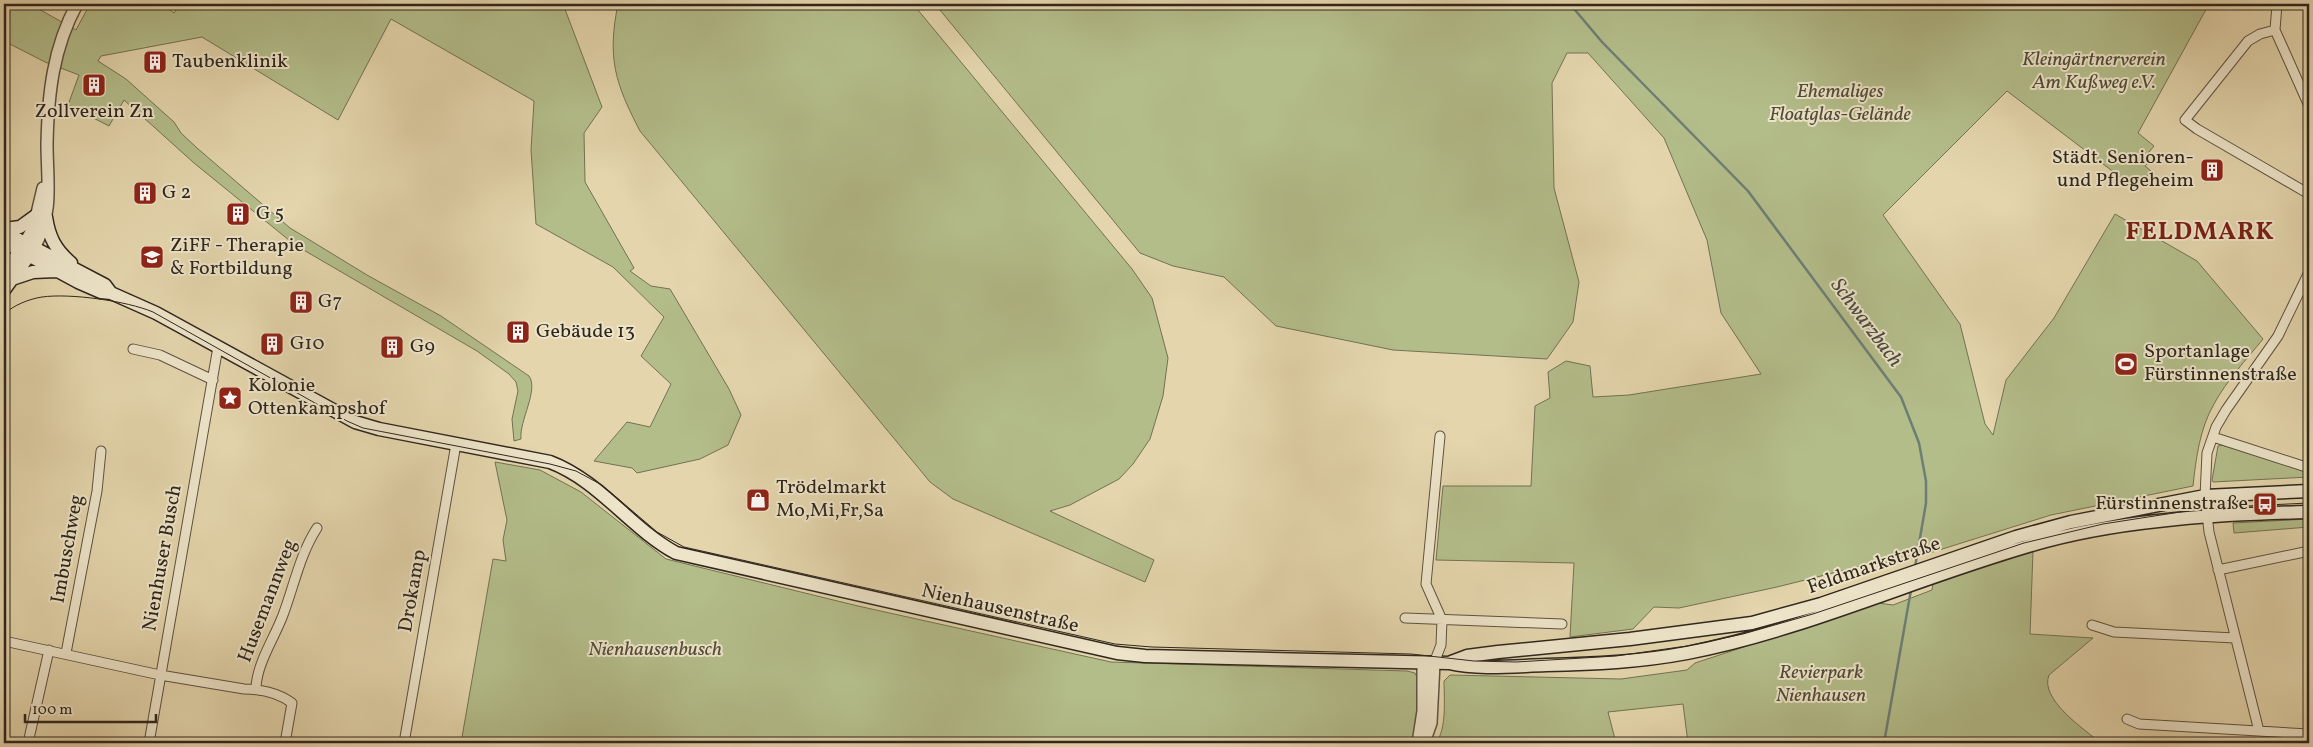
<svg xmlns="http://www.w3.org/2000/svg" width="2313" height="747" font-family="Vollkorn,serif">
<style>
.green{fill:#b3bd8a;stroke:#727254}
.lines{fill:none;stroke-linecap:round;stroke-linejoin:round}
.stream{stroke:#6d7e75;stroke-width:2.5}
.minor-casing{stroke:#5d5241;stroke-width:11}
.tertiary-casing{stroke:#5d5241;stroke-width:14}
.secondary-casing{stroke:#30271d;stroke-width:15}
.minor{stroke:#ede4c9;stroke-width:9}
.tertiary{stroke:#ede4c9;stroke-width:11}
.secondary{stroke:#ede4c9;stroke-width:12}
.tram{stroke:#30271d;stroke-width:1}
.labels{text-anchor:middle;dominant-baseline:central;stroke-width:4;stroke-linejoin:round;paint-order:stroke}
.park-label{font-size:20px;font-style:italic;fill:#514c38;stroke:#ede4c9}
.poi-label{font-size:20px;fill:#30271d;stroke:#ede4c9;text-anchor:start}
.street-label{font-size:20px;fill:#30271d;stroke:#ede4c9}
.water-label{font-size:21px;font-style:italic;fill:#4a4b42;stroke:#ede4c9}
.district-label{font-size:25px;font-weight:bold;letter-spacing:1px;fill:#7a1f14;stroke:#ede4c9}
</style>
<rect width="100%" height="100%" fill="#e4d5ac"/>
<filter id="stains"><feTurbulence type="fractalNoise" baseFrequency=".004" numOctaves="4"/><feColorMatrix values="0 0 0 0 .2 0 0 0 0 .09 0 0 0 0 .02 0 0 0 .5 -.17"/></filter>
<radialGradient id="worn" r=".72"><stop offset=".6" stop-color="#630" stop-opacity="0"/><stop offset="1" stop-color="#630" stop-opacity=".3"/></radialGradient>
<path class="green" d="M4,4h26l46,26 14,-26h72l12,9 6,-9h383l39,103 -18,26 1,49 49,86 -4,3 21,15 19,3 59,100 12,26 -13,30 -28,14 -63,14 -5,-5 -38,-7 33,-39 23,5 21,-43 -30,-28 23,-39 -51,-50 -77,-43 -5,-74 3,-49 -143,-82 -53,101 -136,-83 -101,19 -3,5 28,18 48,43 7,11 16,15 93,80 77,47 74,41 88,60c10,14 -10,45 -8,63l-7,2 -2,-22 6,-28 -2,-9 -7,-8 -32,-23 -182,-106 -101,-82 -70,-63 -15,26 -41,-21 11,-30 -34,-13 -41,-21z
M618,4h295l219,265 20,29 16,60 -5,38 -13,43 -17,25 -14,15 -49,26 -20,6 104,49 -9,22 -192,-83 -23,-17 -290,-351c-25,-48 -33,-73 -22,-127z
M935,4h1274l-71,129 16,13 -10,12 5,4 -4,4 6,5 -15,18 -129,-98 -124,124 77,109 25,100 8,11 13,-55 48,-62 61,-104 82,47 66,78c-17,21 -36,41 -49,65 -14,24 -18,54 -21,82l-142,29 -147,46 -15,3 -8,-3 -104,26 -98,21 -25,-1 -21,22 -63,8 4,-74 -138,-3 7,-74h88l4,-80 15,-8 -2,-26 18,-11 24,5 3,31 36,-2 132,-21 -40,-61 -14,-73 -43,-102 -76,-85h-21l-15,30 2,105 25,94 -6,40 -26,37 -154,-9 -117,-24 -52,-49 -51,-11 -33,-13z
M2222,445l87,27v5l-96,5 -1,-2 6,-34z
M495,462l45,8 41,22 85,67 192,47 253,56 296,9 8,2c11,21 3,48 -2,70h-952l32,-184 13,2 -3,-21 4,-20z
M2309,519v8l-75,6 -1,-10z
M2033,551l-3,83 63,4 -44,37c-10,24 36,55 52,68h-413l-5,-39 -75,8 8,31h-180c11,-15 8,-44 8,-62l6,-6 171,4 66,-9 8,-7 183,-60 15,2 39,-15 1,-7z"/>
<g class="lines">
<path class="stream" d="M1570,4l32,38 146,149 153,206 18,46 7,38v22l-11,64
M1884,743l27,-153"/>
<g class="minor-casing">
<path id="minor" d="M2277,4l-2,26 34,76
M2275,30l-15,4 -12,7 -63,79 12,9 112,65
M133,349l27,6 53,25
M2213,437l96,31
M2218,570l91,-19
M1405,618l157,6
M2092,625l22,7 121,6
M4,641l156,34 84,14c16,0 35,4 48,14l-7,40
M66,653l31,-162 4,-40
M1434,663l7,-18 1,-25 -16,-36 14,-148
M256,688c1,-25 18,-49 27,-73 11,-29 17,-61 34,-87
M2127,719l12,5 170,10
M2259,731l-50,-199 -4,-36 2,-43 9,-26 10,-17 52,-74 31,-64
M28,743l21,-93
M149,743l69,-396
M404,743l52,-299"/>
</g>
<g class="tertiary-casing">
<path id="tertiary" d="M25,243l9,-17 9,-38
M34,248c20,-36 13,-66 13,-104 1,-50 6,-96 30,-140
M1418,743l5,-32v-48
M1424,743l7,-20 3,-60"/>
</g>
<g class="secondary-casing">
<path id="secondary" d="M46,217c3,20 9,32 25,46
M4,229l16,-2 18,-13
M4,232l101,53 6,8
M4,242l74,40 23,10 10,1 45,20 199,109 24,7 171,33c50,19 80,66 126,91l441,100 28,3 304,7c31,7 65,3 97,2 48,-1 93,-3 141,-12 123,-24 238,-79 359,-112 82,-22 178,-27 263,-29
M4,274l20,-29
M12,279l21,-7 23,-1
M4,290l29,-40
M1451,662l16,-6 31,-4 132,-13 122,-16 69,-19 195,-67 55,-15 134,-26 104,-5"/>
</g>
<use href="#minor" class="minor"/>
<use href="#tertiary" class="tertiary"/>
<use href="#secondary" class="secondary"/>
<path class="tram" d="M4,314c10,-9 25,-15 38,-17 28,-4 85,4 111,15l194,109 16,7 187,36 26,7 26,14 55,47 27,15 431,97 37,3 259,7 63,7 42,1 100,-6 71,-10 56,-12 70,-20 211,-71 79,-19 103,-16 103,-5"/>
</g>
<defs>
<g id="building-square" transform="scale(1.25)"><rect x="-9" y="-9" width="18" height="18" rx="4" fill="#8f2418" stroke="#ede4c9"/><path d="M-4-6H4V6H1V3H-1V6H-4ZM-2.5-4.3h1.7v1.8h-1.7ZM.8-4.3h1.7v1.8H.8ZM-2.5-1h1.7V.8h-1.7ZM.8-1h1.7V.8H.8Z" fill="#fff"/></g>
<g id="university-square" transform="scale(1.25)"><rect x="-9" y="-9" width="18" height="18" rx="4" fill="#8f2418" stroke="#ede4c9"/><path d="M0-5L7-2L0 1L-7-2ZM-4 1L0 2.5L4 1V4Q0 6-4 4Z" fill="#fff"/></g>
<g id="stadium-square" transform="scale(1.25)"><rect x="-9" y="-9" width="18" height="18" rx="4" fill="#8f2418" stroke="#ede4c9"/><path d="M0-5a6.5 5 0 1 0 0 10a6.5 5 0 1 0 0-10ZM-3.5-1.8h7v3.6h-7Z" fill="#fff"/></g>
<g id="sight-square" transform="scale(1.25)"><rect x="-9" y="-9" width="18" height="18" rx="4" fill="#8f2418" stroke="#ede4c9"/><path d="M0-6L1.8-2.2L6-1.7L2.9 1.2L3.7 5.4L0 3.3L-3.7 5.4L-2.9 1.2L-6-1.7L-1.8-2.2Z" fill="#fff"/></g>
<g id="shop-square" transform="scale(1.25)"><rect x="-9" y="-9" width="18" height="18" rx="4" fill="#8f2418" stroke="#ede4c9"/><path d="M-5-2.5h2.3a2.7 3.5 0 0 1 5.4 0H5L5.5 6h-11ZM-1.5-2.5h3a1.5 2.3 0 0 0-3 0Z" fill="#fff"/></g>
<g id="bus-square" transform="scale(1.25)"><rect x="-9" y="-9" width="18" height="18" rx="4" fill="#8f2418" stroke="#ede4c9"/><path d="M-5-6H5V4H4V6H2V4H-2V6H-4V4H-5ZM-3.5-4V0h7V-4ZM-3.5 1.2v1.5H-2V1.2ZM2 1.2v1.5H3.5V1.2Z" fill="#fff"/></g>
</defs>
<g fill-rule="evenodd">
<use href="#building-square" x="155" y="62"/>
<use href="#building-square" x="94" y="85"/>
<use href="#building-square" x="2212" y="170"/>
<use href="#building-square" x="145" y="193"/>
<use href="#building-square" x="238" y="214"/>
<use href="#university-square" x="152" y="257"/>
<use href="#building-square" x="301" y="302"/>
<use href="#building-square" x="518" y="332"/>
<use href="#building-square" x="272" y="344"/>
<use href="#building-square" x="392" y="347"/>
<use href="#stadium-square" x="2126" y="364"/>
<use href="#sight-square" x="230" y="398"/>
<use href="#shop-square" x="758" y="500"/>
<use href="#bus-square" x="2265" y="504"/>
</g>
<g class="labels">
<g class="park-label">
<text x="2094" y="60">Kleingärtnerverein<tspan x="2094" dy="23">Am Kußweg e.V.</tspan></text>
<text x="1840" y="92">Ehemaliges<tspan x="1840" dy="23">Floatglas-Gelände</tspan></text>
<text x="655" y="650">Nienhausenbusch</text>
<text x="1821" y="673">Revierpark<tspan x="1821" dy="23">Nienhausen</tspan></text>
</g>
<g class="poi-label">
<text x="172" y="62">Taubenklinik</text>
<text x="94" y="112" text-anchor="middle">Zollverein Zn</text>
<text x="2194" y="158" text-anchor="end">Städt. Senioren-<tspan x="2194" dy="23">und Pflegeheim</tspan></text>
<text x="162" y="193">G 2</text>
<text x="256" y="214">G 5</text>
<text x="170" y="246">ZiFF - Therapie<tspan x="170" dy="23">&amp; Fortbildung</tspan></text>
<text x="318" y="302">G7</text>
<text x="536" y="332">Gebäude 13</text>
<text x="290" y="344">G10</text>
<text x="410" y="347">G9</text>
<text x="2144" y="352">Sportanlage<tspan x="2144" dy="23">Fürstinnenstraße</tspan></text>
<text x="248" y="386">Kolonie<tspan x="248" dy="23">Ottenkampshof</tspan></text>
<text x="776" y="488">Trödelmarkt<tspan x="776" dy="23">Mo,Mi,Fr,Sa</tspan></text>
<text x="2248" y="504" text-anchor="end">Fürstinnenstraße</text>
</g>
<g class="street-label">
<text transform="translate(68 549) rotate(-80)">Imbuschweg</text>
<text transform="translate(163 558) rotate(-80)">Nienhuser Busch</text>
<text transform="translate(1874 566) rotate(-19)">Feldmarkstraße</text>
<text transform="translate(413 591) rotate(-80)">Drokamp</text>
<text transform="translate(268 601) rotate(-69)">Husemannweg</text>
<text transform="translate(1000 609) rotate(13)">Nienhausenstraße</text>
</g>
<g class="water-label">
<text transform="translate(1866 323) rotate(53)">Schwarzbach</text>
</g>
<g class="district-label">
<text x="2200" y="232">FELDMARK</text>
</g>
</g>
<rect width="2313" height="747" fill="none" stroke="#e4d5ac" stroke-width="20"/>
<rect x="5" y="5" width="2303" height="737" fill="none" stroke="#30271d" stroke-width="2.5"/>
<rect x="10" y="10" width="2293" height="727" fill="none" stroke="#30271d"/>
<path d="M25 714v8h131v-8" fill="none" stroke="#30271d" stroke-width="2.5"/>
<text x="32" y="714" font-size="15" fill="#30271d" stroke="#ede4c9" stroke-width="4" paint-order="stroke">100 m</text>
<rect width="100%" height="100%" filter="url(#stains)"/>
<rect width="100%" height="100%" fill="url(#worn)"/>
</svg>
